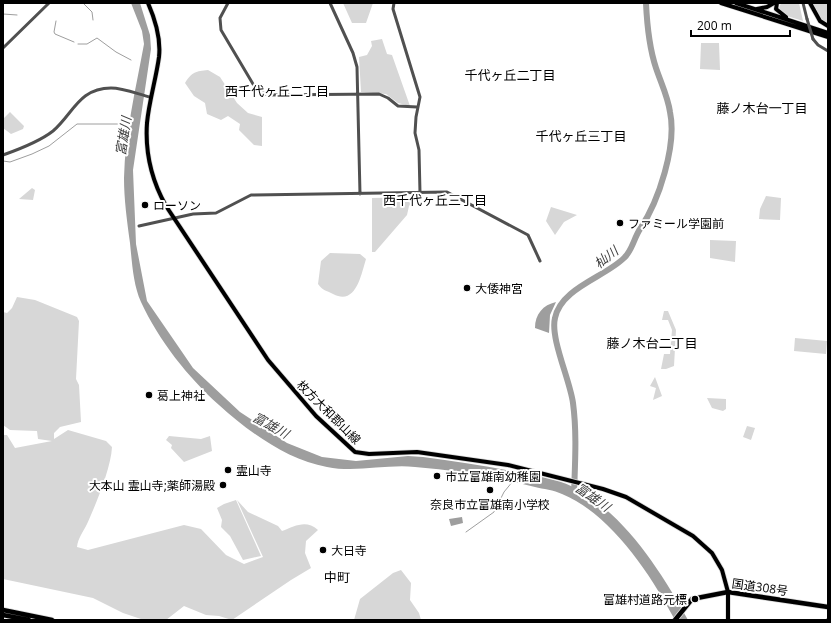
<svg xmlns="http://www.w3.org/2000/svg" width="831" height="623" font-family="'Open Sans','Noto Sans JP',sans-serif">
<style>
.green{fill:#d7d7d7}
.water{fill:#9e9e9e}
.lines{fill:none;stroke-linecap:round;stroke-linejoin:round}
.stream{stroke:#9e9e9e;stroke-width:1}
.river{stroke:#9e9e9e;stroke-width:6}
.major-casing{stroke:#dbdbdb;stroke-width:5.5}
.highway-casing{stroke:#dbdbdb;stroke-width:6}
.minor{stroke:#505050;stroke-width:3}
.major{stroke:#000;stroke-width:4}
.highway{stroke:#000;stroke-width:4.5}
.minor-bridge{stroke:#505050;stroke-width:3}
.poi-dot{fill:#000;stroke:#fff;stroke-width:1.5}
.labels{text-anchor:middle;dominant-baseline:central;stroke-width:4;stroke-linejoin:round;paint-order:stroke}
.poi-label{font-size:12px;fill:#000;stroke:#fff;text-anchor:start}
.street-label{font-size:12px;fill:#000;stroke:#fff}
.neighbourhood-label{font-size:13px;fill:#000;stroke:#fff}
.water-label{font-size:13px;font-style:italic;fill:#3f3f3f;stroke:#fff}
</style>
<rect width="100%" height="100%" fill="#fff"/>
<path class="green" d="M343,3h30l-7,20h-14z
M781,3h18l4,18 -16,-5 -8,-8z
M812,3h16v20l-7,-4z
M382,39l5,15 5,1 18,51 -12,-3 -12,-9 -25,-2 -2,-35 8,-2 5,-9 -1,-5z
M701,43h18l1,27 -20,-1z
M208,70l12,7 17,26 11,10 14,4v29l-8,-1 -15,-15 1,-6 -12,-8 -7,4 -14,-6 -2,-11 -11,-7 -9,-13c7,-11 11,-12 23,-13z
M10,112l14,14 -1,3 -12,5 -8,-6v-9z
M32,188l3,2 -2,10 -14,-1z
M766,196l15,2 -1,22 -21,-1 1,-10z
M417,197l-8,9 -2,9 -32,37h-3v-54z
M551,207l26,8 -13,7 -9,13 -9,-14z
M710,240l26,1 -1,21 -25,-4z
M330,253l30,1 6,5c-5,16 -10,47 -33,35 -7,-4 -10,-3 -15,-10l3,-23z
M17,297l18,3 42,17 2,4 -3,58 3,6 2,37 -21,5 -6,6v6l14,-9 38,11 6,6c-1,21 -16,57 -25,77 -4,8 -9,14 -10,23l11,3 96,-25 17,4 25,26 18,9 19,-7 -26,-57 11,12 30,14 4,5c13,-5 24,-12 36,-1l-12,11 -1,12 6,15 -20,12 -59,40 -13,-4 -13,-1 -22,-9 -18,14h-22l-21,-7 -30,-15 -90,-19v-144h4l8,13 37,-7 -14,-2 -1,-8 -27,-1 -7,-5v-113l4,1 5,-5z
M664,311h4l8,19 -2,36 -8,3h-5l3,-15h6l2,-24 -4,-10h-6z
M795,338l32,3 -1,13 -32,-3z
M655,377l7,19 -9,4 3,-12 -6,-2z
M707,398l19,1v10l-3,2 -11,-3z
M747,426l8,2 -4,12 -8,-3z
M169,436l32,3 9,-3 2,15 -28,11 -13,-14 1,-3 -6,-5z
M236,500l25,56 -18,4 -13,-24 -9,-9 1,-7 -5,-12 7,-4z
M401,570l10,13 -1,17 9,13 2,7h-67l6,-21 33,-26z"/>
<path class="water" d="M131,3h9l10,32 1,14 -18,121 3,74 11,57 33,48 13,19 47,44 47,31 35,14 34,4 52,-5 15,1c36,5 72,10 108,18 15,3 32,6 46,14 49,27 85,84 111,131h-13c-24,-45 -64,-106 -113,-126 -8,-4 -19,-5 -27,-7 -39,-10 -80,-17 -120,-20 -29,-3 -59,6 -88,0 -40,-7 -78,-35 -108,-62 -31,-28 -60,-64 -78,-103 -8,-18 -9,-40 -11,-59 -3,-22 -6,-44 -6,-65 1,-45 12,-90 20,-134l-2,-13z
M556,302l-6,13 -1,18 -14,-5c0,-14 8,-23 21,-26z
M462,517l1,6 -12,3 -2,-7z"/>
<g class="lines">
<path class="stream" d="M83,3l9,9 1,8
M3,14l14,1
M56,21l-2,11 1,2 19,8
M78,44h9l10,-6 19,14 15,8
M3,161l7,1 22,-8 17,-8 28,-22h52
M466,532l28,-20 10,-20 9,-11"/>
<path class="river" d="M574,494c1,-31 3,-61 -1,-91 -3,-23 -23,-65 -18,-85 6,-30 50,-41 69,-60 8,-7 10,-20 16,-29 19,-28 37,-84 30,-117 -2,-15 -9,-29 -14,-44 -7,-21 -9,-43 -10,-65"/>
<g class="major-casing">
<path id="major" d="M148,3c7,16 13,36 11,54 -3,22 -10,44 -12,66 -2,29 5,58 19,83l102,154 48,56 39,36 14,2 48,-2 91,13 95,24 23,8 67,39 19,17 10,17 6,22v28
M721,3l107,34
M736,3l92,30
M777,3l-1,6 10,8
M810,3l10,18 8,5
M757,9l10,-2 7,-4"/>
</g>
<g class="highway-casing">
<path id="highway" d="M3,610l49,10
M3,615l26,5
M675,620l17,-21 36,-7 100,15"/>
</g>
<path class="minor" d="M228,3l-8,15 1,12 32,54 14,11 112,-1 9,4 10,8 19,1
M330,3l23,50 4,14 3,127
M394,3l-1,6 27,88 -4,20 -1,16 4,17 1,43
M803,3l4,16
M813,39l5,6 10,6
M3,48l46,-45
M3,155c17,-6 36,-13 50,-24 20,-17 26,-43 58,-43 12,0 27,6 39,9
M139,226l54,-12 23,-1 35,-18 196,-3 81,43 12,26
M828,620v-1"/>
<use href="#major" class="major"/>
<use href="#highway" class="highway"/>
<path class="minor-bridge" d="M807,19l6,20"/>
</g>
<g class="poi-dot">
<circle cx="145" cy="205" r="4"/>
<circle cx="620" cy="223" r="4"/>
<circle cx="467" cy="288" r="4"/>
<circle cx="149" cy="395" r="4"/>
<circle cx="228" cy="470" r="4"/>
<circle cx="437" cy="476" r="4"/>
<circle cx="223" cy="485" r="4"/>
<circle cx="490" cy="490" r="4"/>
<circle cx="323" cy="550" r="4"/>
<circle cx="695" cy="599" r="4"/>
</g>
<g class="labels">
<g class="poi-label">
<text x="153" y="205">ローソン</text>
<text x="628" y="223">ファミール学園前</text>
<text x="475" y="288">大倭神宮</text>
<text x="157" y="395">葛上神社</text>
<text x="236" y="470">霊山寺</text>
<text x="445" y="476">市立富雄南幼稚園</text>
<text x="215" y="485" text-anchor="end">大本山 霊山寺;薬師湯殿</text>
<text x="490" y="504" text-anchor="middle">奈良市立富雄南小学校</text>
<text x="331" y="550">大日寺</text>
<text x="687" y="599" text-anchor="end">富雄村道路元標</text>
</g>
<g class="street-label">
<text transform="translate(329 412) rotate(45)">枚方大和郡山線</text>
<text transform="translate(760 587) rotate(8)">国道308号</text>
</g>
<g class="neighbourhood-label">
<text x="510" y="75">千代ヶ丘二丁目</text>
<text x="277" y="91">西千代ヶ丘二丁目</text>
<text x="762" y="108">藤ノ木台一丁目</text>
<text x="581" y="136">千代ヶ丘三丁目</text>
<text x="435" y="200">西千代ヶ丘三丁目</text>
<text x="652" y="343">藤ノ木台二丁目</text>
<text x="337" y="577">中町</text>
</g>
<g class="water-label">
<text transform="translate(123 136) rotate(-81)">富雄川</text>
<text transform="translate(606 257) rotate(-38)">杣川</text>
<text transform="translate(271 425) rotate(29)">富雄川</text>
<text transform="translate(593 497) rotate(35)">富雄川</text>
</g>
</g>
<rect width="831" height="623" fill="none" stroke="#000000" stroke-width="8"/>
<path d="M691 30v6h99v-6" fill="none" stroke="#000000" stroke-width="2"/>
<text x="697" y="30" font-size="12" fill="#000000" stroke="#ffffff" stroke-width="3" paint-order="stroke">200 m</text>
</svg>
